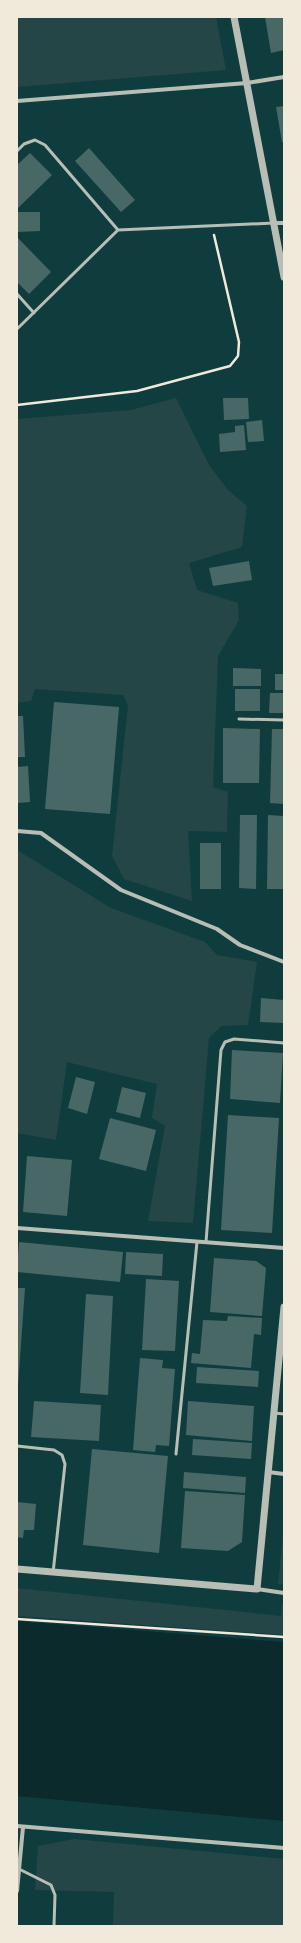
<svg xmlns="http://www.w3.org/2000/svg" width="301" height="1943" font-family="'Roboto Condensed',sans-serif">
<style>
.green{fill:#244646}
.water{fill:#0a2a2b}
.building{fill:#486865}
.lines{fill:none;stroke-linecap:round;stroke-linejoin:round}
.path{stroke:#f1e9da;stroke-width:2.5}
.service{stroke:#b8beb3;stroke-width:3}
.minor{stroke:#b8beb3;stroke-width:4}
.tertiary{stroke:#b8beb3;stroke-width:7}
</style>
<rect width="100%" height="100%" fill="#0f3d3e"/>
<path class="green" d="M17,17h199l10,53 -209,17z
M176,398l33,67 19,25 19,16 -5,41 -53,16 8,27 41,13 1,17 -21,36 -5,131 15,5 -1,40 -39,-1 4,70 -68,-22 -12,-23 16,-151 -5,-10 -88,-6 -4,12 -14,2v-284l114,-9z
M17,850l94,58 94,34 12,13 40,7 -9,63 -27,1 -12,12 -16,185 -45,-2 17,-95 -13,-8 5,-34 -90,-22 -11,78 -39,-7z
M284,1525v60l-6,-1z
M17,1588l264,28 1,-12 2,1v30l-267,-19z
M74,1839l210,20v67h-171l1,-34 -79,-2 3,-44z"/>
<path class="water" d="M17,1621l267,21v179l-267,-25z"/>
<path class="building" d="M265,17h19v33l-13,3z
M284,106v36h-2l-6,-35z
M89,148l46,52 -14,12 -46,-51z
M30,153l22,22 -35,34v-44z
M17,212h23v19l-23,1z
M17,237l34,35 -22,22 -12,-12z
M223,398h25l1,21 -25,1z
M262,420l2,21 -16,1 -2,-20z
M244,425l2,25 -26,2 -1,-18 16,-2v-6z
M249,561l3,19 -39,6 -4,-18z
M233,668l28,1v17h-28z
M275,674h9v16h-9z
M235,689h25v22h-25z
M270,693h14v20h-15z
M54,702l65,5 -9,107 -65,-5z
M17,716h6l2,41h-8z
M223,728l37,1 -1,54h-36z
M272,729h12v75l-14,-1z
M28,766l2,36 -13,1v-36z
M240,815h17l-1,74 -17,-1z
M268,815l16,1v73h-17z
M200,843h21v46h-21z
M261,998l23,2v23l-24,-1z
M232,1050l51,3 -3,50 -50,-4z
M76,1077l19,5 -8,32 -19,-6z
M122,1087l24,6 -6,25 -24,-6z
M228,1115l51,3 -7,115 -51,-3z
M110,1118l46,12 -10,41 -47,-12z
M27,1156l45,4 -5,56 -44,-4z
M19,1242l104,10 -3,30 -103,-10z
M126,1252l37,2 -1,22 -37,-2z
M214,1258l42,3 10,7 -4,48 -52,-4z
M146,1279l33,2 -4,70 -33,-1z
M17,1288h8l-7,98h-1z
M86,1294l27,2 -5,99 -28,-2z
M228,1316l34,2 -1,17 -7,-1 -3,34 -60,-5 1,-10 8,1 3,-34 24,1z
M140,1358l23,2 -1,8 13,1 -6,77 -13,-1 -1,7 -22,-2z
M197,1367l62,4 -1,16 -62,-4z
M34,1401l67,4 -2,36 -68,-4z
M188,1401l66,5 -2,35 -66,-6z
M193,1439l59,4 -1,16 -59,-4z
M92,1449l76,7 -9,97 -76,-8z
M184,1472l62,5 -1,16 -62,-5z
M185,1491l60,4 -3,47 -14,9 -47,-3z
M17,1502l19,2 -2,26h-10l-1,8 -6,-1z"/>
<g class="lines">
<path class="path" d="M17,405l120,-14 93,-25 8,-10 1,-14 -25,-107
M17,1619l267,18"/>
<path class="service" d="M17,151l7,-7 11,-4 10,5 73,85
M17,294l17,19
M17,329l101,-99 156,-7
M239,719l45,1
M206,1242l15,-192 4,-8 9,-3 50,4
M274,1413l10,1
M17,1446l37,4 8,5 3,9 -12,109
M176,1454l21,-212
M19,1869l32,16 4,10 -1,31"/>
<path class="minor" d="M17,101l230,-18 37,-6
M274,223h10
M17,831l24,2 80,57 96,39 23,16 44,17
M17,1228l267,20
M268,1472l16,2
M257,1589l27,4
M17,1826l267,22
M17,1891l6,-64"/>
<path class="tertiary" d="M234,17l50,260
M17,1569l240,20 27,-282"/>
</g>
<rect width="301" height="1943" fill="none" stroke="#f1e9da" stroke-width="36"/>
</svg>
